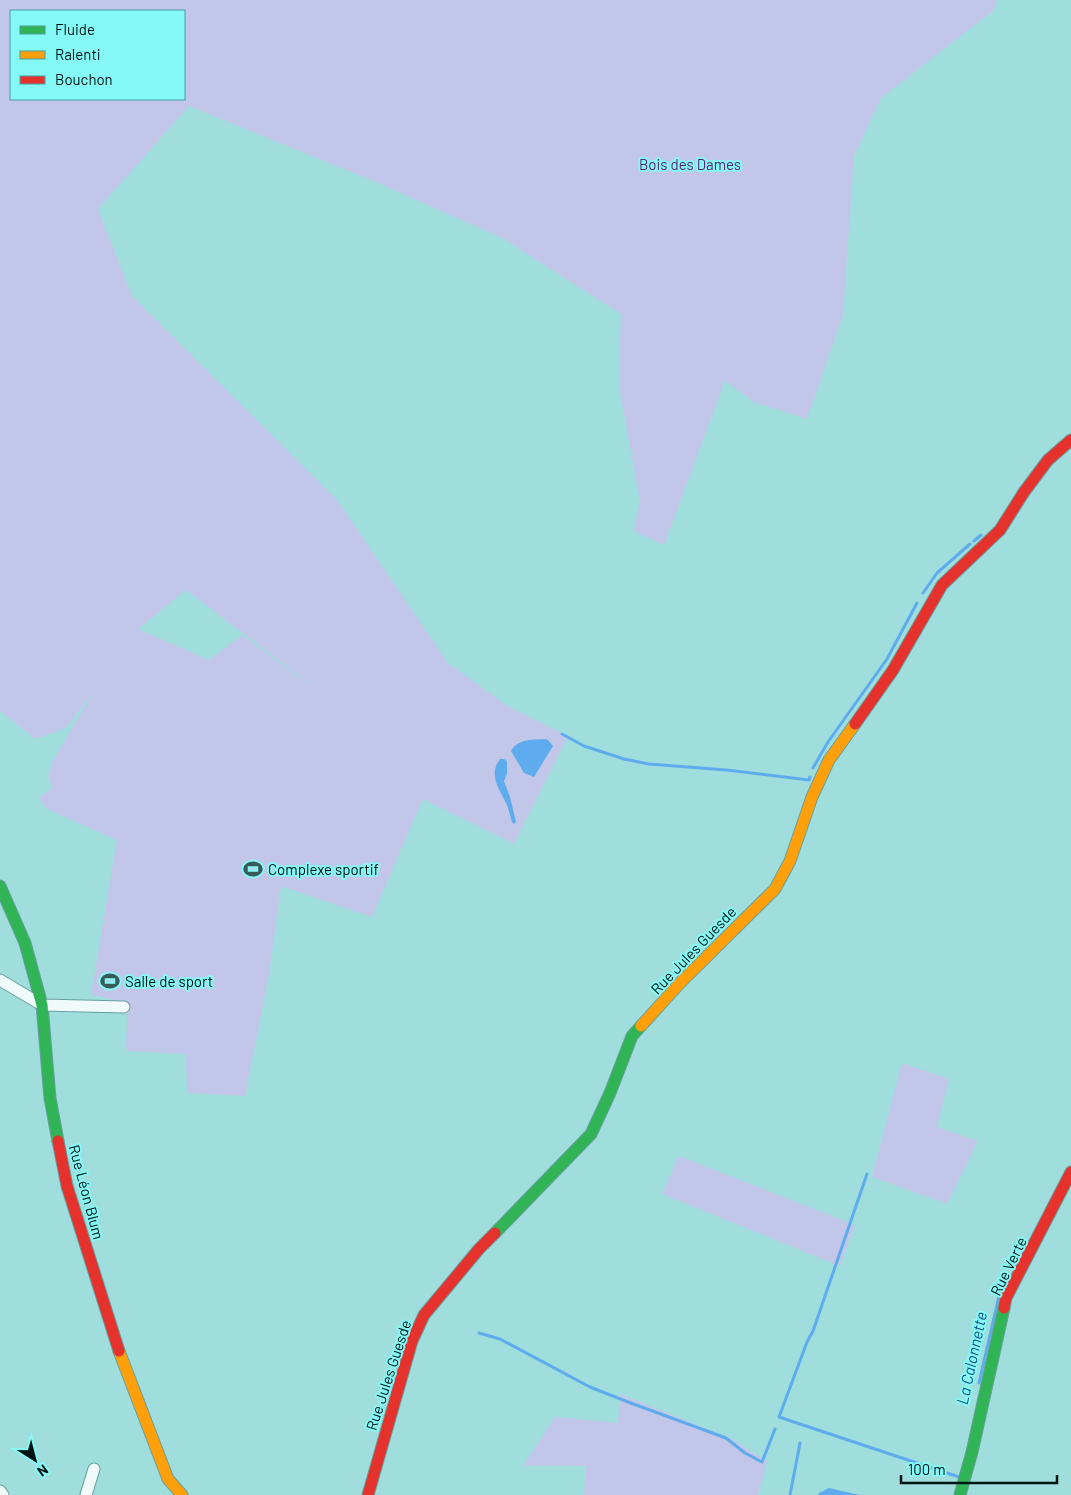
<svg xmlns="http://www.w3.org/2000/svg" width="1071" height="1495" font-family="Barlow,sans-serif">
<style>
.green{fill:#c2c7ea;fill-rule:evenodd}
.water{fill:#5eaced}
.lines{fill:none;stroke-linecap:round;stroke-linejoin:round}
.stream{stroke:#5eaced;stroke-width:3}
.street-casing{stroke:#67a09f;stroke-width:13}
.fast-casing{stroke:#67a09f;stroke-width:13}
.slow-casing{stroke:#67a09f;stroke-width:13}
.jam-casing{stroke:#67a09f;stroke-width:13}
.street{stroke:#f1fafa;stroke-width:11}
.fast{stroke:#30b455;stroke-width:11}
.slow{stroke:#ff9f0a;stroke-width:11}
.jam{stroke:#e5322d;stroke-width:11}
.labels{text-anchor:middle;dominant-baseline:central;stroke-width:4;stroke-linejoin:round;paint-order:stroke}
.park-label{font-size:15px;fill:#5e1d7a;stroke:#84f9f6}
.poi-label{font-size:15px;fill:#001414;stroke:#84f9f6;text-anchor:start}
.street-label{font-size:15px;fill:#001414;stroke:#84f9f6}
.water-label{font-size:16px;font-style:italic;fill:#144e8a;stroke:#84f9f6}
</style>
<rect width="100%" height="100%" fill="#9fdedd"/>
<path class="green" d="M0,0h997l-3,10 -113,88 -27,58 -11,159 -36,104 -53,-17 -29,-21 -61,164 -30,-14 6,-30 -21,-115 2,-72 -119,-76 -126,-56 -187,-76 -91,103 34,87 205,204 111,163 61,44 59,29 -54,108 -91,-45 -51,118 -91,-31 -12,89 -24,121 -58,-3 -1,-39 -60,-3 1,-35 -4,-4 2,-10 -34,-7 26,-155 -70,-31 -8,-11 13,-10 -4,-12 5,-15 40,-69 -27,36 -31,11 -35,-28zM11,11h173v88h-173zM186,590l123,93v1l-67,-49 -33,25 -71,-31z
M902,1063l47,16 -12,48 41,14 -31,63 -75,-27z
M679,1156l176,69 -15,41 -178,-72z
M620,1394l110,44 37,23 -9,34h-174l2,-29h-63l32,-49 63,6z"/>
<path class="water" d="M547,739l6,7 -19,31 -10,-4 -13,-22c7,-13 23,-11 36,-12z
M500,759h4l3,2v13l-3,7 6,16 6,25 -2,2 -2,-2c-2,-6 -3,-13 -6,-19 -7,-15 -18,-28 -6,-44z
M829,1488l31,7h-42l1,-2z"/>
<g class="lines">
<path class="stream" d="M974,541l7,-6
M923,593l14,-20 33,-29
M562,734l22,12 40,13 25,5 77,6 83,10 1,-3
M813,768l15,-26 59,-83 30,-56
M867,1174l-54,157 -6,11 -28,75 180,60
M479,1333l21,6 90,48 38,15 98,36 19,15 17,9 13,-33
M979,1383l20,-87
M790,1495l10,-52"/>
<g class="street-casing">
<path id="street" d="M0,980l42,25 82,2
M0,1491l3,4
M86,1495l8,-26"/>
</g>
<g class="fast-casing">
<path id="fast" d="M0,886l25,57 17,62 8,93 8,43
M495,1233l96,-99 19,-41 22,-57 9,-10
M960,1495l12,-43 32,-144"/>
</g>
<g class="slow-casing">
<path id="slow" d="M641,1026l39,-43 95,-94 15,-28 22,-64 17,-37 26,-36
M119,1351l49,128 14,16"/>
</g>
<g class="jam-casing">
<path id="jam" d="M855,724l38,-54 49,-85 58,-55 24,-38 24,-32 23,-20
M58,1141l9,45 52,165
M1004,1308l2,-10 65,-126
M368,1495l44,-154 12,-26 55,-66 16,-16"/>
</g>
<use href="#street" class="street"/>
<use href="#fast" class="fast"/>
<use href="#slow" class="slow"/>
<use href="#jam" class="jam"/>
</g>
<defs>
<g id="stadium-bare" transform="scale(1.5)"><path d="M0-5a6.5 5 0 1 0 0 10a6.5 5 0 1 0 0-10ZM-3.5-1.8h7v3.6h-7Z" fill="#385b5a" stroke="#84f9f6" stroke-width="2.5" paint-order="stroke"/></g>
</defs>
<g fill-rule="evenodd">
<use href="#stadium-bare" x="253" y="869"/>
<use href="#stadium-bare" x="110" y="981"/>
</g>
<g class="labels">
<g class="park-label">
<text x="690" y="164">Bois des Dames</text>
</g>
<g class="poi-label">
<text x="268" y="869">Complexe sportif</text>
<text x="125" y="981">Salle de sport</text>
</g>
<g class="street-label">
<text transform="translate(693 950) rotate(-46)">Rue Jules Guesde</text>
<text transform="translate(87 1192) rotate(75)">Rue Léon Blum</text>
<text transform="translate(1008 1266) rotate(-64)">Rue Verte</text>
<text transform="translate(388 1375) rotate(-72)">Rue Jules Guesde</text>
</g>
<g class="water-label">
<text transform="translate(971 1358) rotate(-78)">La Calonnette</text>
</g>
</g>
<rect x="10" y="10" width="175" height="90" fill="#84f9f6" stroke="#4f9d9c"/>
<rect x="20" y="26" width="25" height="8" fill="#30b455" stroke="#4f9d9c"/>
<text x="55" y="35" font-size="15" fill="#001414">Fluide</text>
<rect x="20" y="51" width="25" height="8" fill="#ff9f0a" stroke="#4f9d9c"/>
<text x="55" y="60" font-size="15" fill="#001414">Ralenti</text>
<rect x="20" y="76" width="25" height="8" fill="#e5322d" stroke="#4f9d9c"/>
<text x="55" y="85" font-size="15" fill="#001414">Bouchon</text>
<g transform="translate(35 1460) rotate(144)" stroke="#84f9f6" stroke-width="4" paint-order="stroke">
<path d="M0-4L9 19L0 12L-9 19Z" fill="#001414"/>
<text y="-8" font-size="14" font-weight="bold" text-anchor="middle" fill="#001414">N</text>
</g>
<path d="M901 1475v8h156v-8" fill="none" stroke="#001414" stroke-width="2.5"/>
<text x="908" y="1475" font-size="15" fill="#001414" stroke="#84f9f6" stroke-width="4" paint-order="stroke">100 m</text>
</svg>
